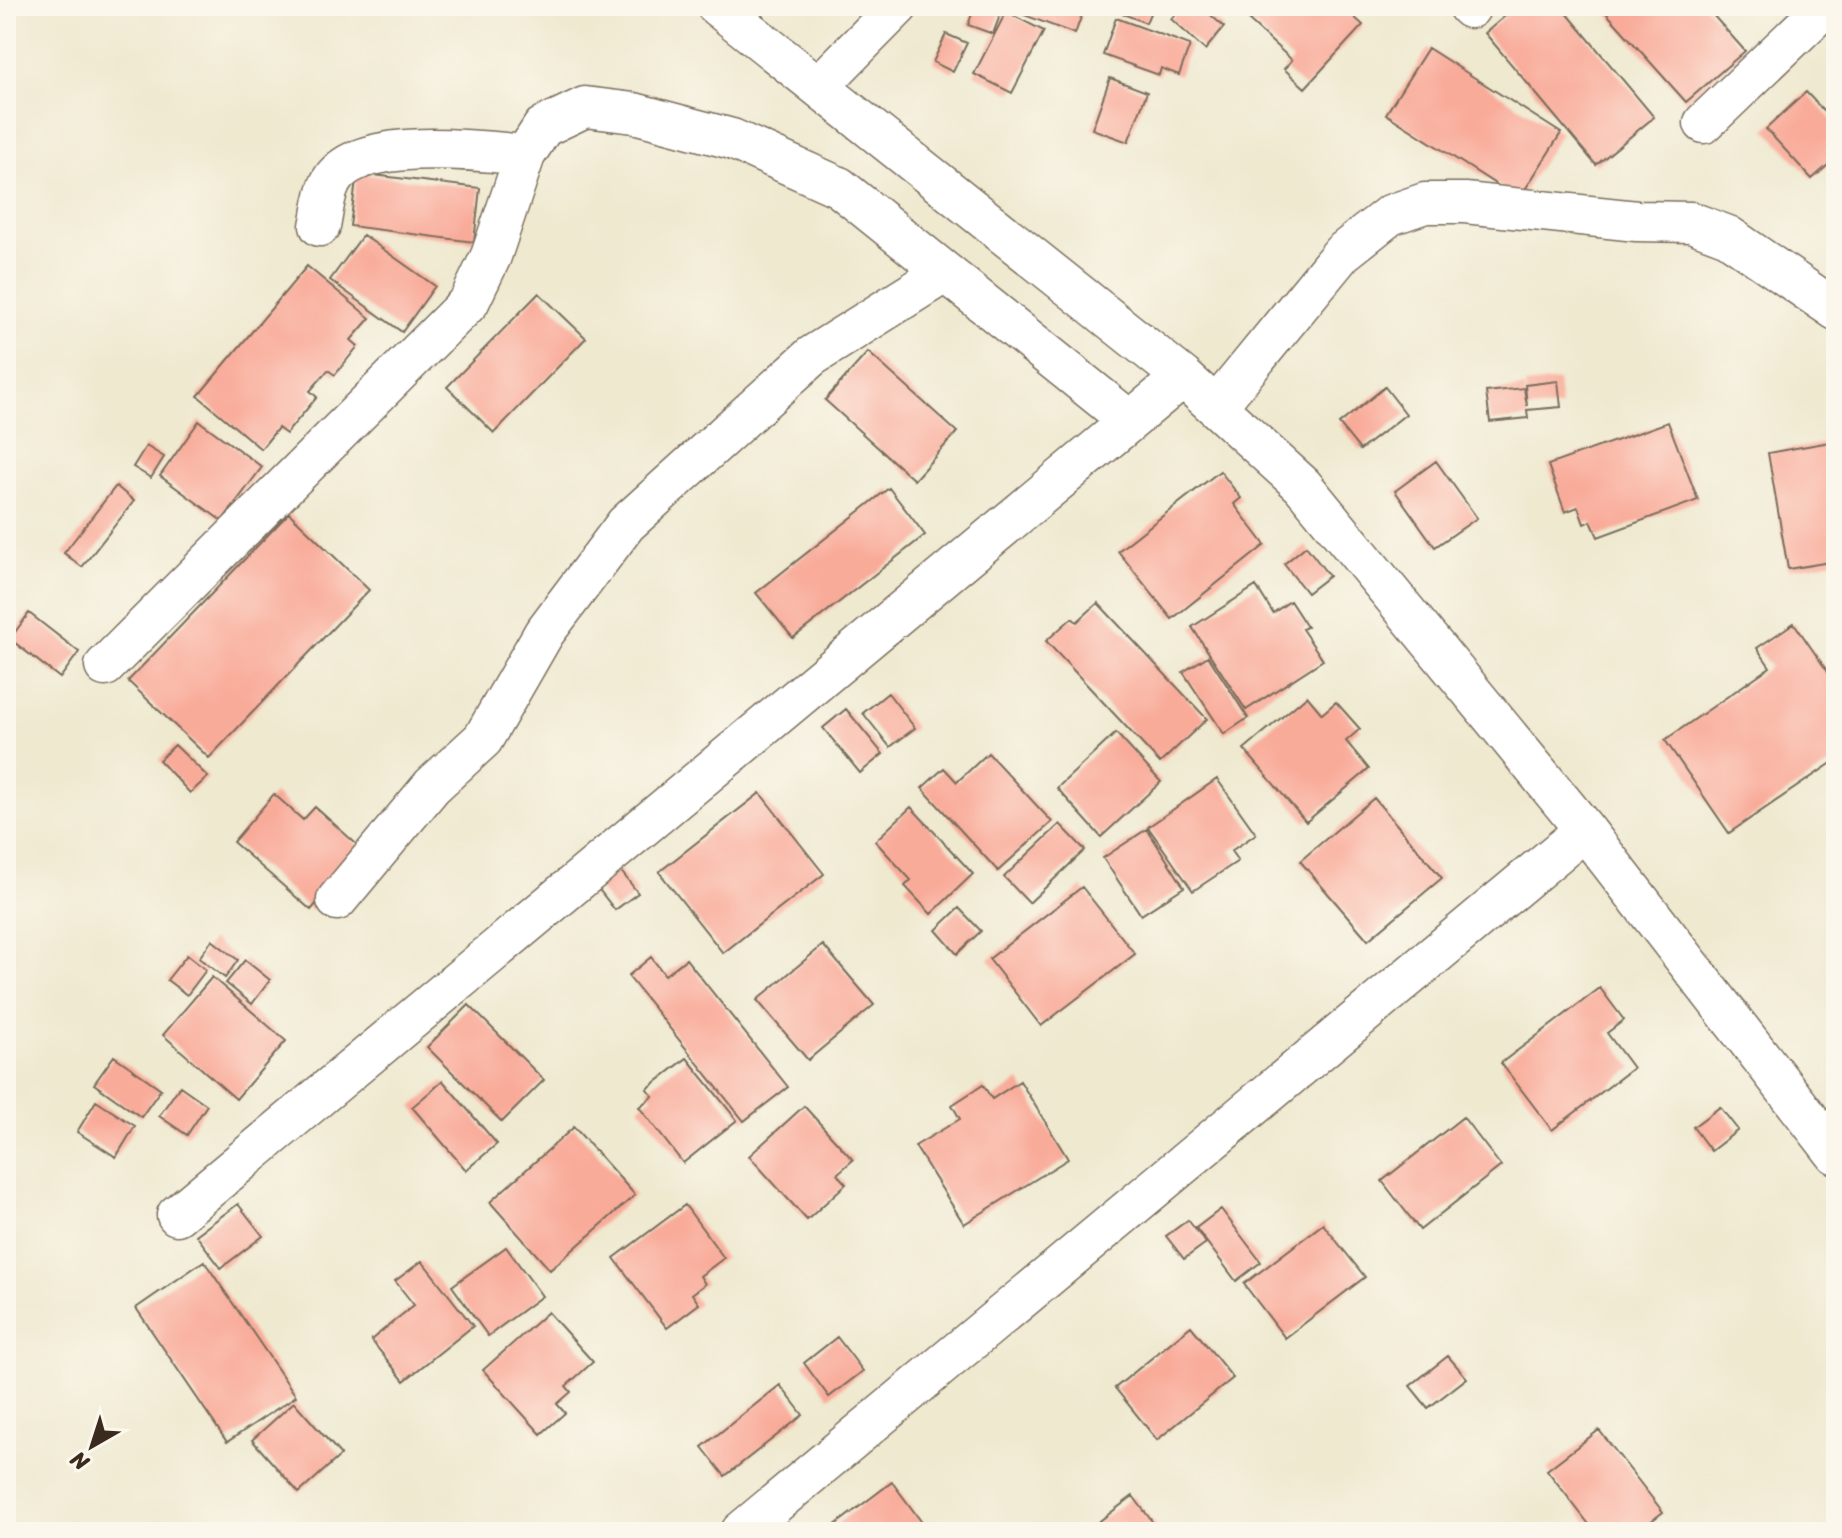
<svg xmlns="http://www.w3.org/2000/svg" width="1842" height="1538" font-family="Sriracha,sans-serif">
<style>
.building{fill:#f9ab9a}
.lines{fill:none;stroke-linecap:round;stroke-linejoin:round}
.minor-casing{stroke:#7a6d5c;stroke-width:43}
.minor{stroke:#fff;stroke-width:40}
</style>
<rect width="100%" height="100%" fill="#fbf7ec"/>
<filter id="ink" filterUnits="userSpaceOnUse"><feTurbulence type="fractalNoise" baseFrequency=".0125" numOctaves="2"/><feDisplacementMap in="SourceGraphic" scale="16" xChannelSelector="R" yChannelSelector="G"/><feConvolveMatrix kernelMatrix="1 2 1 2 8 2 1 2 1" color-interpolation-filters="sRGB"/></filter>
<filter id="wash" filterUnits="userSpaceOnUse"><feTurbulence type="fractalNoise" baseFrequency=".006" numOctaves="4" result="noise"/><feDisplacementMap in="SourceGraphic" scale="32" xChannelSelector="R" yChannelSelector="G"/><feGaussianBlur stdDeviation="1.8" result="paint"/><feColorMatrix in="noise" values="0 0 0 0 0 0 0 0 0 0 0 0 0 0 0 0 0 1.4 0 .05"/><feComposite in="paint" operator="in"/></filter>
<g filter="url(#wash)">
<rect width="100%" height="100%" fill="#efe9d0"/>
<g id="blocks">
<path class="building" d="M975,6h110l-10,28 -72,-27 -10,27 -25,-9z
M1103,6h50l-7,17z
M1182,6h19l23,21 -19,23 -34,-31z
M1262,6h80l21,19 -58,63 -21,-19 8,-9 -43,-39z
M1517,6h44l93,111 -58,48 -111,-132z
M1600,6h105l40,45 -59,51z
M1006,12l38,19 -32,62 -38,-19z
M1116,18l74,27 -11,30 -18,-7 -2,7 -56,-20z
M946,34l21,9 -14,29 -20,-10z
M1428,48l133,85 -42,66 -133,-85z
M1110,78l37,14 -19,50 -36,-13z
M1806,92l30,32v34l-24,21 -46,-50z
M357,173l123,15 -6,54 -124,-16z
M363,235l72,51 -33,46 -72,-52z
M307,266l63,52 -19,22 7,6 -23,29 -7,-5 -18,21 7,6 -31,37 -8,-6 -17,21 -63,-53z
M539,293l47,45 -92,95 -47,-46z
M868,352l89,80 -43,48 -89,-80z
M1558,381l3,26 -34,3 1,8 -38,4 -4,-30 38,-4 3,18 -2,-21z
M1385,387l21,27 -46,36 -21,-26z
M199,421l63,46 -40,54 -62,-45z
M1668,422l30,78 -100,37 -7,-16 -7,3 -6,-17 -13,5 -17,-47z
M1836,441v120l-48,8 -20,-116z
M146,446l18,11 -13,21 -18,-11z
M1436,461l41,57 -42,29 -40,-56z
M1220,471l21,27 -7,6 31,41 -93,74 -54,-68z
M116,486l18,15 -52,66 -18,-14z
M889,488l36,47 -132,103 -37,-45z
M289,513l80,77 -160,168 -81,-77z
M1306,546l23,30 -22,17 -23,-29z
M1256,586l17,27 17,-12 17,26 -5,2 21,31 -77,50 -54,-83z
M1098,603l109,116 -47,44 -114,-122 26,-23 5,4z
M29,613l50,39 -19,26 -50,-39z
M1794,623l42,61v76l-107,73 -64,-93 105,-73 -13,-19z
M1208,656l40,62 -24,16 -41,-62z
M888,693l27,35 -25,19 -27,-34z
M1307,696l15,18 14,-12 24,27 -14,12 23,28 -63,53 -62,-73z
M846,709l37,45 -23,19 -37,-45z
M1116,733l45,49 -60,55 -44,-49z
M175,745l33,32 -18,16 -31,-33z
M988,753l64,69 -54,49 -76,-83 22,-20 13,14z
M1217,779l39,55 -25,17 7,10 -45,30 -45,-64z
M760,793l64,81 -101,79 -64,-81z
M274,794l29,26 12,-13 48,43 -52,60 -78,-68z
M1374,798l68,80 -74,62 -68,-79z
M911,807l62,67 -42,40 -26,-28 6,-6 -36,-39z
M1060,824l25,26 -56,53 -25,-26z
M1147,829l37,58 -43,28 -38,-57z
M620,870l18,23 -23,17 -18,-23z
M1082,887l53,67 -94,72 -52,-67z
M959,908l22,23 -24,23 -21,-24z
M212,940l26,20 -13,18 -26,-20z
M823,945l51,60 -66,55 -51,-60z
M187,955l19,15 -19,25 -20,-15z
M651,957l14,18 21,-16 102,128 -44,34 -116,-145z
M245,960l25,20 -18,24 -26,-21z
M212,977l74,64 -50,58 -73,-64z
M1600,988l24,32 -17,13 26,35 -81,62 -51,-67z
M469,1005l75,75 -42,42 -75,-75z
M114,1056l47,33 -20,28 -47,-33z
M687,1058l50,62 -54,43 -44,-56 14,-11 -6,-7z
M443,1081l54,63 -31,26 -54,-63z
M1020,1081l48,78 -104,65 -49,-78 45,-27 -8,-14 31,-20 9,14z
M180,1086l27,19 -20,30 -28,-19z
M96,1101l39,25 -19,31 -39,-25z
M804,1106l49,54 -16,14 9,10 -39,36 -58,-64z
M1720,1107l18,23 -27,21 -18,-24z
M1463,1117l38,49 -81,64 -38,-49z
M574,1127l61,68 -85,75 -60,-68z
M238,1204l25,32 -42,32 -25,-33z
M685,1205l39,53 -24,18 5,8 -13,10 7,10 -32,24 -53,-70z
M1221,1209l40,53 -25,19 -40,-53z
M1188,1220l18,23 -22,16 -18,-23z
M1323,1224l42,53 -80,61 -41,-54z
M506,1247l36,49 -54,40 -36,-50z
M204,1261l92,135 -69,46 -91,-134z
M422,1261l51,65 -69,55 -33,-41 43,-35 -19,-24z
M548,1312l45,50 -27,24 5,6 -14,12 8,9 -24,21 -58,-64z
M1191,1326l42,52 -76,62 -42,-52z
M837,1337l26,34 -34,26 -25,-34z
M1448,1356l19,22 -39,30 -18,-22z
M780,1385l23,30 -78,61 -23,-29z
M294,1402l47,53 -42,38 -47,-53z
M1599,1430l64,82 -26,20h-42l-48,-62z
M892,1482l37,50h-103z
M1133,1496l27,36h-75z"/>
</g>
</g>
<g filter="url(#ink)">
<use href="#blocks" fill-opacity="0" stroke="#7a6d5c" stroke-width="2"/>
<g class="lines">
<g class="minor-casing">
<path id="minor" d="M717,6l466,371 119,108 283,345 251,324
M1468,6l2,2
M819,86l79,-80
M1704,123l122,-117
M320,226c3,-13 4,-30 10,-42 23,-50 151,-33 195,-29
M1216,407l126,-154 48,-38 35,-12h40l172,18 54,1 37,14 108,74
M105,666l364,-364 22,-46 34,-101 18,-28 42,-20 49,6 98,26 107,48 291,234
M337,900l95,-114 51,-47 61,-106 82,-109 186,-168 132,-83
M177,1215l1006,-838
M741,1532l844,-702"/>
</g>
<use href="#minor" class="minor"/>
</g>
</g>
<rect width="1842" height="1538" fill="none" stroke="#fbf7ec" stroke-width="32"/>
<g transform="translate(92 1446) rotate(219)" stroke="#fbf7ec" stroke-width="6" paint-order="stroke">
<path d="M0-6L14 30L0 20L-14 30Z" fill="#3b2a1e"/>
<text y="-12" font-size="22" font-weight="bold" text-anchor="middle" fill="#3b2a1e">N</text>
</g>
</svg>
